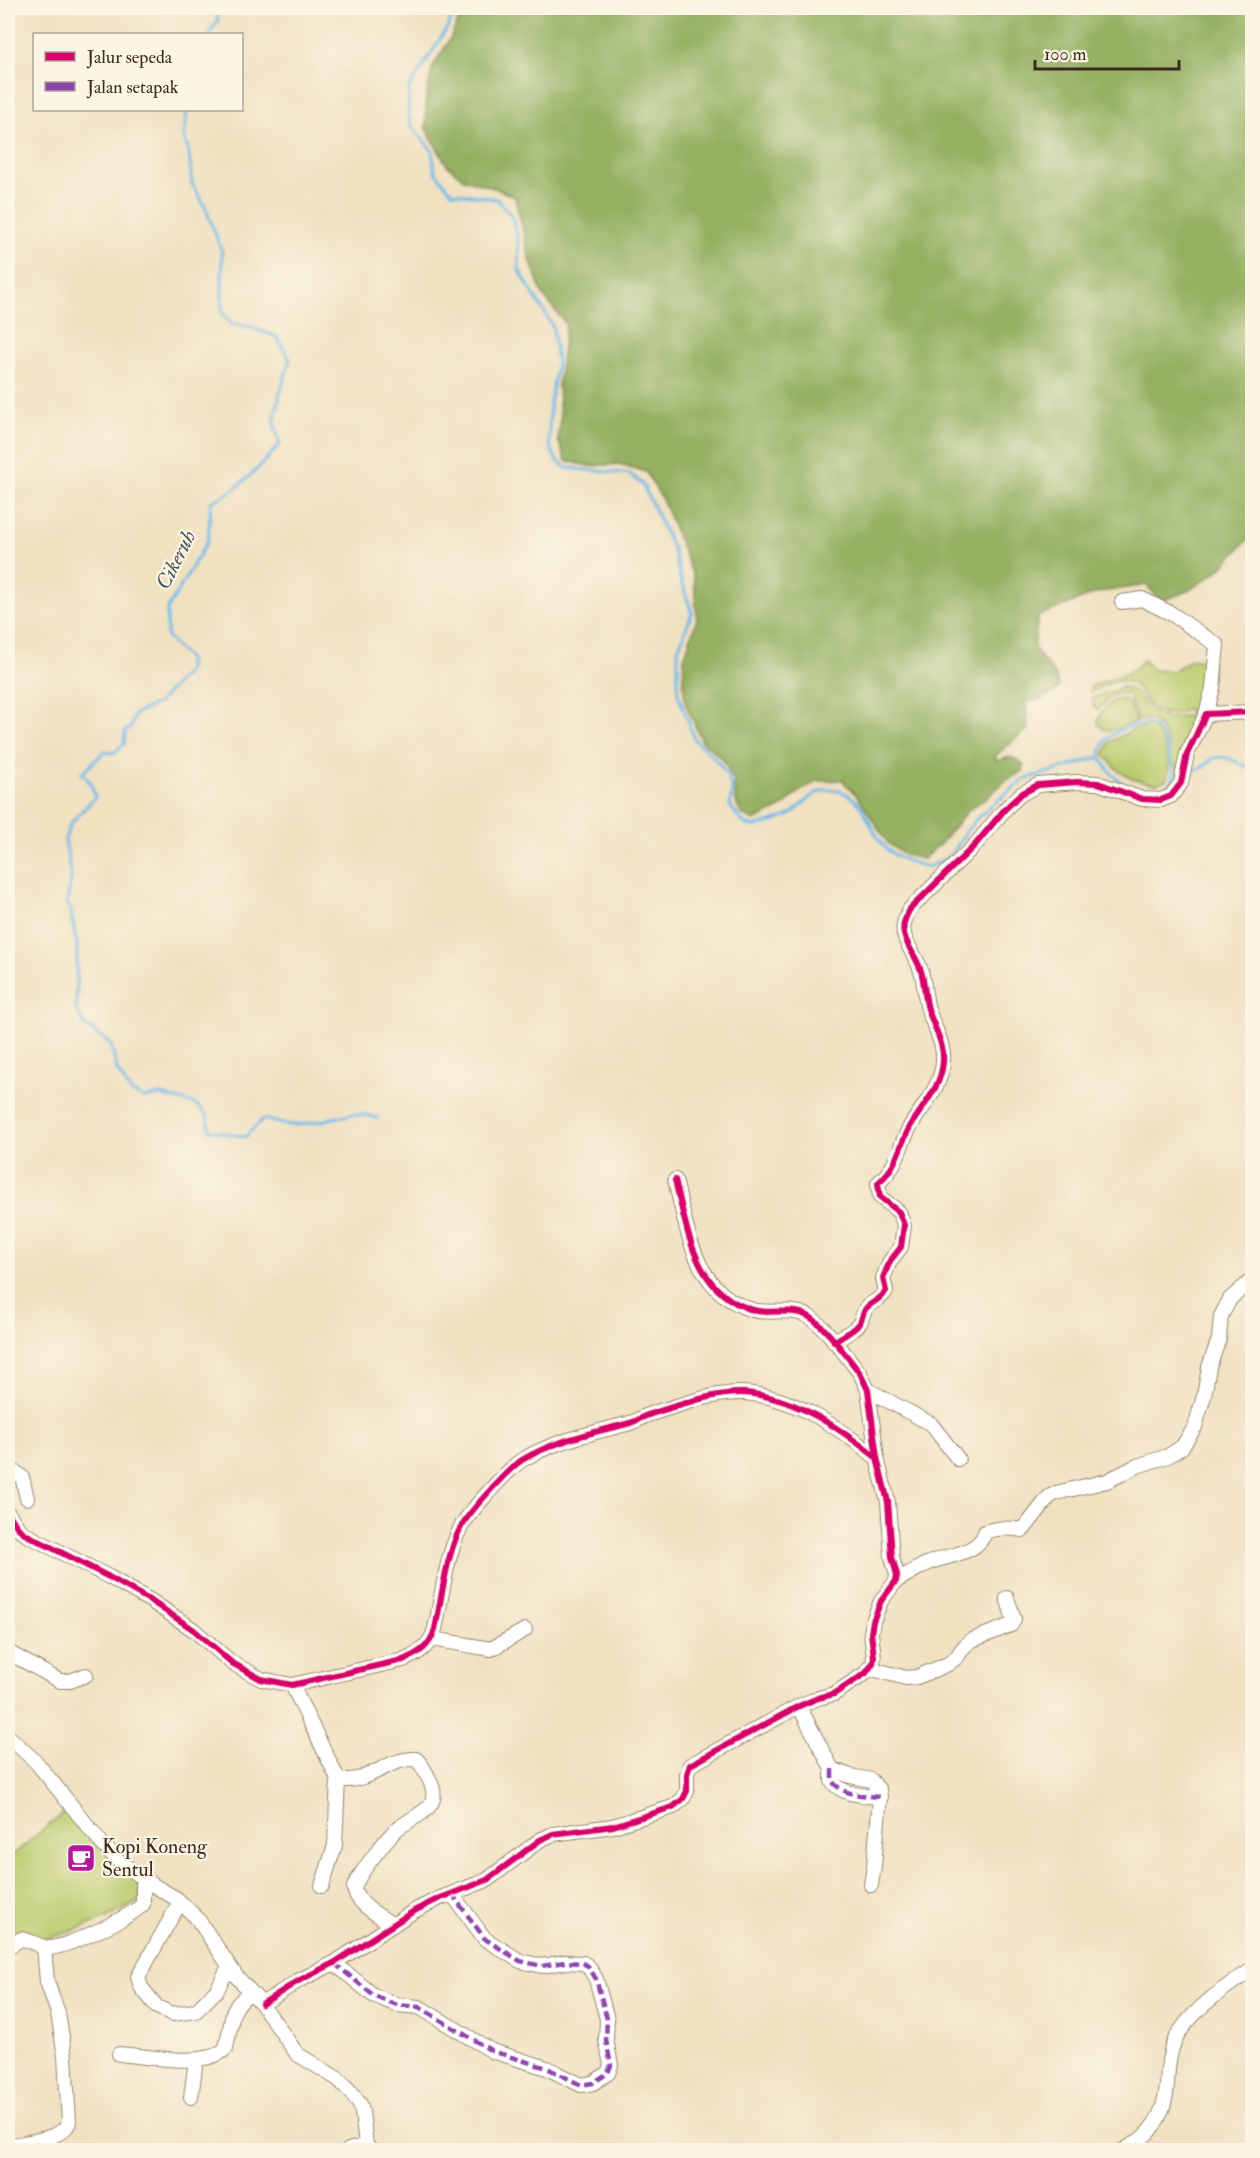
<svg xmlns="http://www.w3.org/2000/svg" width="1260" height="2158" font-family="'IM FELL Double Pica',serif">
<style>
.green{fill:#bbcc6f;stroke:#7b7b46;stroke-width:1.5}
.forest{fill:#94b062;stroke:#686d40;stroke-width:1.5}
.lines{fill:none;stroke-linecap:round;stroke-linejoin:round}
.stream{stroke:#70b9e8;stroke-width:3}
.minor-casing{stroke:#968670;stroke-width:16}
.minor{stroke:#fff;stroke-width:14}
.quiet{stroke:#8e44ad;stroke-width:4.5;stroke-dasharray:9 4.5;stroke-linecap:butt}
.cycleway-casing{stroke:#fcf5e5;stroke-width:10}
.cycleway{stroke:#d6006c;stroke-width:6}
.labels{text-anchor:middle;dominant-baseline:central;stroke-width:4.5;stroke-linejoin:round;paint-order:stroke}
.poi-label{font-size:20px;fill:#3b2a1e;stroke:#fcf5e5;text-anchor:start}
.water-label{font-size:21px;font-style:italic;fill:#4b555b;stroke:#fcf5e5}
</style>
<rect width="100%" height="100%" fill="#fcf5e5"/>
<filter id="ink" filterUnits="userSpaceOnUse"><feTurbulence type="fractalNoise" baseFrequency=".0167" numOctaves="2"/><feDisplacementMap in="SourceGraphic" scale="12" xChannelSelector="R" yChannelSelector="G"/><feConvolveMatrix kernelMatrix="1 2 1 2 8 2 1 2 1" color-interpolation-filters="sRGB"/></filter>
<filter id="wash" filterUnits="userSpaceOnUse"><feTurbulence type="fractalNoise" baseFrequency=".008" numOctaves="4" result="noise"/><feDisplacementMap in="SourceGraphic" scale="24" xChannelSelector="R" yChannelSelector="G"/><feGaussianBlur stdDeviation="1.35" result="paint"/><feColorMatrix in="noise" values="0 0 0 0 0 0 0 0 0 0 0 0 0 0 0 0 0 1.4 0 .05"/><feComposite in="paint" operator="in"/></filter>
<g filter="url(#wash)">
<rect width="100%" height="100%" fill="#f0e1c1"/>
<path class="green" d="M1209,656l3,8 -14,59 -10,-13c-8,1 -16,5 -24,3 -31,-8 -16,-52 -73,-21v-6c17,-8 41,-9 52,-26l10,10 20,1 17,-11h12z
M1122,687c20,2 23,25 42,30 7,2 15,-1 23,-1l4,3 4,10 -18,40c-15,-13 -3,-35 -25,-49h-15l-8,-25c-13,-6 -23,5 -31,15l-4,-2 -2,-10z
M1119,698l9,3 8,21c-12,2 -31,18 -38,0 2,-11 11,-19 21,-24z
M1151,725c12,12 23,39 15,55l-10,4 -23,-5 -13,-7 -16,-17 5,-13 25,-13z
M68,1809l72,78v14c-28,15 -60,29 -91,37 -14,4 -28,-6 -41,2v-81z"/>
<path class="forest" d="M464,8h788v527l-34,36 -30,20 -28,10 -13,-16 -48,7 -61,24 -4,32 21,27 4,13c-11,8 -20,14 -33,14l2,27 -31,25 -2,5 4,2c11,-6 17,-4 25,5l-1,5 -18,10 -16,15 -21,14 -27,33 -18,16 -18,-4 -17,-12 -30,-46 -16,-17 -25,1 -17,10 -18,16 -28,14 -13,-7 -6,-15 -1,-17 -10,-21 -22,-20 -16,-36 -3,-23 1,-24 13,-39 -3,-41 -31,-77 -17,-29 -26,-8 -30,2 -24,-5 -8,-21 2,-21 -2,-34 8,-61 -24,-30 -13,-38 -14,-59 -20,-9 -31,-9 -17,-14 -21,-36v-31l6,-30 18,-29z"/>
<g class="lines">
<path class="stream" d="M455,8l-6,17 -40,63 -1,26 3,12 21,24 3,22 17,20 45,7 15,18 6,22 1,31 34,57 4,36 -7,40 -1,41 7,16 11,8 63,6 13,11 30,64 8,31 11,33 -14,37v44l17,46 21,20 10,13 6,16 -2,16c13,19 15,26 39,18 8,-3 16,-5 22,-9 14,-9 21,-26 42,-24 31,3 34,35 50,55 11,13 29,18 45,22l16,-7 11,-10 11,-19 13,-15 44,-36 77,-23c6,9 15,23 26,28 15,9 46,11 48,-12h6
M209,34l9,-13 -2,-13
M187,110l-3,26 5,17 3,31 13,22 17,46v60l10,12 19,3 26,10 13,23 -11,37 -5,25 6,22c-21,24 -41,46 -69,58l-3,38 -41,70v26l10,12 11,10v13l-30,32 -23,11 -4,13 -6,5 -1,12 -10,9 -10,-1 -22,21 9,10 4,14 -24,26 -6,16 6,38 -4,26 3,6 7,36 -1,64 8,16 26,18 8,29 13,20 13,6 17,-3 34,9 12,11 3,15 35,7 18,-18c10,2 22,6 32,6 29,-1 53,-17 83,-7
M1100,757c1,-6 3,-13 7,-18 10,-9 41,-23 51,-10 9,13 11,30 16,44
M1187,772l17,-5 7,-8 7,-2 10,1 24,11"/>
</g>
</g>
<g filter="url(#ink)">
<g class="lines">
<g class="minor-casing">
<path id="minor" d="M1122,602l20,-3 30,15 45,31 -4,43 -7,26
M834,1342c8,-6 19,-10 25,-18 4,-5 3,-12 8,-17 7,-6 14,-8 19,-16l-3,-13 7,-17 11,-14 3,-22 -5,-13 -19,-15 -2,-14c20,-17 20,-35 32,-56 12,-21 31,-39 33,-65 2,-18 -10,-36 -15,-53 -4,-13 -3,-28 -8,-41 -9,-23 -26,-33 -10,-59l65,-64 30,-36 16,-15 17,-9 39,-3 21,1 44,16 19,1 10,-4 10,-13 6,-29 19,-40 46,-2
M868,1390l63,34 27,35
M8,1473h9l5,4 5,21
M8,1513l10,15 9,7 82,42 42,24 43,29 38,33 29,16 31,6 111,-25c17,-7 27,-14 32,-31 7,-32 11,-74 26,-102 8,-15 47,-58 61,-67 33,-20 72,-27 108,-37 7,-2 13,-7 21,-9 28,-9 72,-25 102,-20 46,6 88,35 124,64
M896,1581c11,-6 21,-13 33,-18 18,-8 50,-9 56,-31 12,-5 25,-4 38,-2l26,-33 7,-4 51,-12 30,-15 31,-10 14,-9 13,-20 9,-31 5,-29 10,-28 2,-23 9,-17 22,-19
M432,1639l59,10 34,-19
M8,1652l52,29h10l16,-6
M869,1668l37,10 11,-1 31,-13 9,-7 6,-9 7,-7 41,-16 3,-6 -7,-21
M292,1685l46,94 -3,66 -13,41
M799,1706l33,63 18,7 21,4 8,10 1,7 -6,69 -3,19
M8,1736l28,26 68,84 14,14 35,25 24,14 20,19 39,58 26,28 35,50 41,25 11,11 11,14 2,8 4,33 4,5
M832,1769v12c11,15 31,14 48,16
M338,1779c28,7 51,-22 78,-20 6,5 9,12 13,20 16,30 -14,35 -33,51 -10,9 -37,44 -42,57 1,17 26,29 39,38
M180,1902l-42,75 3,10 16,20 15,7 24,-3 21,-21 12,-24
M8,1947l13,-8c10,1 18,8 27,9 16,1 85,-32 95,-44v-26
M334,1963l39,32 24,10 22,2 73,44 55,17 34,17 12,-2 15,-10 3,-8 -5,-25 1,-21 -11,-40 -8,-13 -5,-3 -18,-1 -23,4 -22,-5 -35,-22 -33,-45
M262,2004l36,-23 36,-18 80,-52 24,-12 49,-19 53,-40 13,-6 60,-8 60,-19 10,-8 4,-8v-17l3,-9 109,-59 19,-8 16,-4 32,-21 7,-10 1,-6 -3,-24 2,-12 8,-20 15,-20 1,-6 -5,-18 -4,-55 -11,-44 -9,-68 -8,-17c-13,-16 -35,-48 -52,-57 -17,-9 -37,-1 -55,-6 -59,-17 -65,-79 -78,-130
M119,2054c27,2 87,15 107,-6l7,-35 5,-9 12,-13
M191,2097l5,-37
M8,2146c16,-4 55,-6 61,-24l-4,-66 -7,-43 -11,-31 -3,-35
M349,2150l17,-5
M1124,2150c26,-13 41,-34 43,-65 1,-15 1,-30 8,-45 14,-28 51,-54 77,-70"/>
</g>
<use href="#minor" class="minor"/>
<path class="quiet" d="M832,1769v12c11,15 31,14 48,16
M334,1963l39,32 24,10 22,2 73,44 55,17 34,17 12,-2 15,-10 3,-8 -5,-25 1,-21 -11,-40 -8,-13 -5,-3 -18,-1 -23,4 -22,-5 -35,-22 -33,-45"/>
<g class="cycleway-casing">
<path id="cycleway" d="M834,1342c8,-6 19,-10 25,-18 4,-5 3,-12 8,-17 7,-6 14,-8 19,-16l-3,-13 7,-17 11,-14 3,-22 -5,-13 -19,-15 -2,-14c20,-17 20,-35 32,-56 12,-21 31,-39 33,-65 2,-18 -10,-36 -15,-53 -4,-13 -3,-28 -8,-41 -9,-23 -26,-33 -10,-59l65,-64 30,-36 16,-15 17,-9 39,-3 21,1 44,16 19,1 10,-4 10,-13 6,-29 19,-40 46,-2
M8,1513l10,15 9,7 82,42 42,24 43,29 38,33 29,16 31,6 111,-25c17,-7 27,-14 32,-31 7,-32 11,-74 26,-102 8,-15 47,-58 61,-67 33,-20 72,-27 108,-37 7,-2 13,-7 21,-9 28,-9 72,-25 102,-20 46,6 88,35 124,64
M262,2004l36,-23 36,-18 80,-52 24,-12 49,-19 53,-40 13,-6 60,-8 60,-19 10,-8 4,-8v-17l3,-9 109,-59 19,-8 16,-4 32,-21 7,-10 1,-6 -3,-24 2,-12 8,-20 15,-20 1,-6 -5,-18 -4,-55 -11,-44 -9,-68 -8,-17c-13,-16 -35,-48 -52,-57 -17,-9 -37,-1 -55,-6 -59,-17 -65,-79 -78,-130"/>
</g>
<use href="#cycleway" class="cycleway"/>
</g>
</g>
<defs>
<g id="cafe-square" transform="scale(1.5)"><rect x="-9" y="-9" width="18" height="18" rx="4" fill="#b5179e" stroke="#fcf5e5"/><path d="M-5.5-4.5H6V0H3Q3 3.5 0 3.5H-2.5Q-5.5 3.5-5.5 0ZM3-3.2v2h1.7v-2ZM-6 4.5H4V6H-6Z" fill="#fff"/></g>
</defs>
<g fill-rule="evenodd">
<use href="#cafe-square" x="81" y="1858"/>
</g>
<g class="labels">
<g class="poi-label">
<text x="102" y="1846">Kopi Koneng<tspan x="102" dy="23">Sentul</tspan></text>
</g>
<g class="water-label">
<text transform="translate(176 560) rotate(-63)">Cikeruh</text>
</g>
</g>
<rect width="1260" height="2158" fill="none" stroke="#fcf5e5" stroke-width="30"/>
<rect x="33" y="33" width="210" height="78" fill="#fcf5e5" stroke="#afa495" stroke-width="1.5"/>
<rect x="45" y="52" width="30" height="9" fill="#d6006c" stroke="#afa495" stroke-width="1.5"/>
<text x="87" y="63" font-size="18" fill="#3b2a1e">Jalur sepeda</text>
<rect x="45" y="82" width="30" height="9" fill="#8e44ad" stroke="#afa495" stroke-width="1.5"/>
<text x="87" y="93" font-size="18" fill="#3b2a1e">Jalan setapak</text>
<path d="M1035 60v9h144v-9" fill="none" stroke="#3b2a1e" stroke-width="3"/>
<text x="1044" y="60" font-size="18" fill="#3b2a1e" stroke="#fcf5e5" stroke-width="4.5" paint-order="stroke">100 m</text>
</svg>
